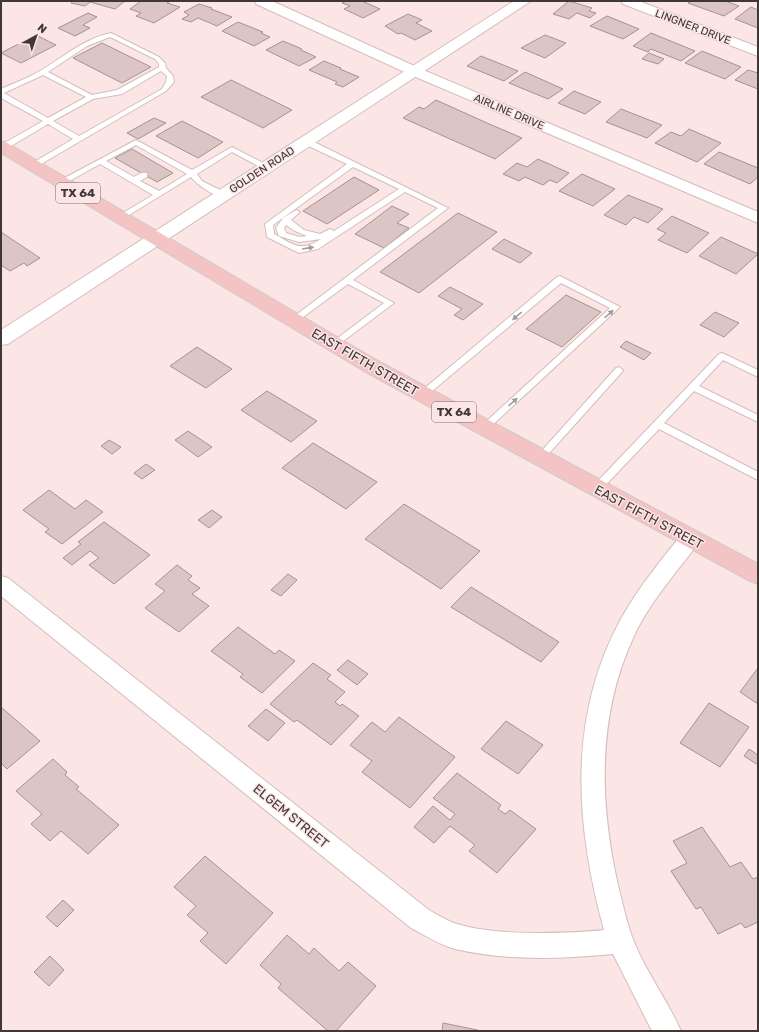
<svg xmlns="http://www.w3.org/2000/svg" width="759" height="1032" font-family="Rubik,sans-serif">
<style>
.building{fill:#dbc6c5;stroke:#a69291}
.lines{fill:none;stroke-linecap:round;stroke-linejoin:round}
.service-casing{stroke:#d3bebd;stroke-width:2}
.minor-casing{stroke:#d3bebd;stroke-width:2}
.tertiary-casing{stroke:#d3bebd;stroke-width:2}
.primary-casing{stroke:#cdcbcb;stroke-width:2}
.service{fill:#fff;fill-rule:evenodd}
.minor{fill:#fff;fill-rule:evenodd}
.tertiary{fill:#fff;fill-rule:evenodd}
.primary{fill:#f4c4c4;fill-rule:evenodd}
.oneway{fill:#a09c9b}
.labels{text-anchor:middle;dominant-baseline:central;stroke-width:3;stroke-linejoin:round;paint-order:stroke}
.far-street-label{font-size:11px;fill:#403837;stroke:#fbe6e5}
.shield{fill:#fbe6e5;stroke:#786c6b;stroke-width:1}
.shield-label{font-size:12px;font-weight:bold;fill:#403837}
.street-label{font-size:13px;fill:#403837;stroke:#fbe6e5}
</style>
<rect width="100%" height="100%" fill="#fbe6e5"/>
<path class="building" d="M73,1h52l-10,8 -25,-7 -5,4 -14,-3z
M141,1h27l1,1 -2,1 13,4 -26,16 -18,-7 5,-3 -11,-4z
M346,1h16l18,8 -17,9 -19,-9 6,-3 -8,-3z
M569,1l23,7 -3,3 7,2 -6,5 -13,-5 -8,6 -16,-5z
M691,1h34l14,5 -15,10 -36,-13z
M199,4l13,4 -1,1 21,8 -15,9 -19,-8 -7,4 -9,-3 7,-4 -5,-3z
M751,7l7,3v18l-23,-9z
M88,13l9,4 -14,8 7,3 -15,8 -17,-8z
M408,14l14,6 -6,3 16,8 -17,9 -14,-7 -3,1 -13,-8z
M607,16l32,13 -16,10 -33,-13z
M238,22l25,10 -2,1 9,4 -16,9 -32,-15z
M651,33l44,18 -14,10 -30,-12 -3,3 -15,-6z
M36,35l20,10 -35,18 -20,-10z
M545,35l21,8 -21,15 -24,-10z
M283,41l19,8 -1,1 15,7 -17,9 -33,-16z
M102,43l49,24 -29,16 -49,-25z
M702,51l39,16 -16,12 -40,-16z
M649,53l15,6 -6,5 -16,-5z
M481,56l37,15 -14,10 -37,-15z
M324,61l17,7 -1,1 19,8 -16,10 -8,-3 2,-2 -28,-12z
M748,70l10,3v16l-23,-9z
M525,72l38,17 -15,10 -39,-16z
M231,80l61,30 -29,18 -62,-31z
M574,91l27,11 -16,12 -27,-11z
M436,100l51,23 35,15 -27,21 -92,-41 16,-11 5,2z
M621,109l41,16 -15,13 -41,-16z
M154,118l12,5 -28,16 -11,-6z
M182,121l41,21 -25,16 -42,-22z
M689,129l32,14 -24,19 -42,-19 16,-11 10,4z
M132,149l41,24 -16,9 -42,-24z
M719,152l39,16v9l-8,7 -46,-20z
M538,159l31,14 -12,10 -7,-3 -7,5 -18,-8 -6,4 -16,-7 14,-11 10,4z
M582,174l33,15 -22,17 -34,-15z
M354,177l25,13 -52,34 -24,-13z
M628,195l35,14 -15,14 -14,-6 -8,8 -22,-10z
M392,206l17,8 -12,9 12,5 -25,20 -29,-14z
M458,213l39,19 -78,61 -39,-21z
M672,216l37,17 -22,20 -29,-13 8,-7 -9,-4z
M1,232l39,26 -13,8 -3,-3 -14,8 -9,-6z
M721,237l37,17 -22,20 -37,-18z
M504,239l28,14 -12,10 -28,-14z
M450,287l33,17 -20,16 -9,-5 8,-6 -24,-13z
M566,295l35,17 -39,35 -36,-18z
M715,312l24,11 -15,14 -24,-12z
M626,341l25,12 -7,7 -24,-13z
M197,347l35,22 -26,19 -36,-22z
M267,391l50,30 -26,21 -50,-32z
M188,431l24,16 -14,10 -23,-17z
M109,440l12,7 -9,7 -11,-8z
M313,443l64,39 -31,27 -64,-41z
M146,464l9,6 -13,9 -8,-6z
M49,490l26,19 11,-9 17,12 -41,32 -17,-12 4,-3 -26,-19z
M404,504l76,47 -39,38 -76,-50z
M212,510l10,7 -13,11 -11,-8z
M104,522l46,33 -36,29 -25,-19 10,-7 -9,-7 -18,14 -9,-7 18,-14 -3,-2z
M177,565l15,11 -4,4 12,8 -8,6 17,12 -30,26 -34,-24 20,-17 -10,-7z
M288,574l9,6 -16,16 -10,-6z
M471,587l88,55 -18,20 -90,-55z
M238,627l37,27 4,-4 16,11 -33,32 -22,-16 3,-3 -32,-23z
M348,660l20,14 -11,11 -20,-15z
M313,663l18,12 -4,4 18,13 -10,10 5,4 2,-2 17,12 -28,29 -34,-25 -3,2 -24,-18z
M758,668v36l-18,-12z
M709,703l40,24 -29,40 -40,-24z
M1,707l39,34 -33,28 -6,-6z
M266,709l19,14 -17,18 -20,-15z
M399,717l56,40 -45,51 -48,-36 10,-11 -22,-16 22,-23 13,10z
M506,721l37,24 -25,29 -37,-25z
M749,749l9,6v10l-14,-9z
M53,759l14,13 -2,3 14,12 -3,2 43,36 -31,29 -27,-23 -11,10 -19,-17 11,-10 -26,-23z
M457,773l44,32 -3,4 7,5 5,-4 26,19 -39,44 -28,-22 6,-6 -25,-19 -16,17 -20,-16 19,-21 17,14 5,-6 -22,-16z
M702,827l28,40 11,-5 12,17 5,-2v45l-13,6 -4,-5 -23,11 -17,-27 -5,2 -25,-38 16,-8 -14,-22z
M205,856l68,57 -47,51 -26,-23 8,-8 -21,-18 9,-9 -22,-19z
M63,900l11,10 -17,17 -11,-10z
M287,935l22,19 5,-6 25,23 9,-9 28,24 -40,45h-8l-50,-43 3,-4 -21,-19z
M50,956l14,14 -15,16 -15,-14z
M443,1023l39,8h-40z"/>
<g class="lines">
<g class="service-casing">
<path id="service" d="M111,33l48,24 6,6 1,5 7,8 1,6 -8,9 -130,76h-3l-4,-2 44,-26 -25,-15 -42,25h-5v-4l42,-24 -42,-23v-9c13,-6 27,-11 39,-18 24,-14 43,-32 71,-38zM110,37l45,22 4,5v3l-42,23 -25,5 -44,-23 39,-26zM161,71l6,5 -1,6 -4,7 -83,47 -26,-15 40,-22 29,-5zM43,75l43,22 -38,21 -44,-25z
M136,140l56,30 40,-23 39,20 -4,2h-3l-32,-17 -35,22 5,7 24,12v4c-10,1 -29,-12 -35,-20l-70,43h-3v-4l35,-21 -53,-31 -36,20h-6l-1,-2zM136,145l51,29 -28,17 -19,-10 7,-4v-4h-6l-7,4 -28,-16z
M304,140h6l138,68 -95,72 41,23 -60,45 -3,-1 -1,-2 1,-2 53,-40 -36,-19 -53,39 -3,1 -4,-3 150,-113 -33,-16 -87,57 -19,4 -32,-16 -2,-13 82,-60 -43,-20zM353,167l46,22 -65,42 -4,-2 -10,5 -16,-4 -13,-10 9,-8 -4,-2 -13,8 -7,10 3,8 20,6 22,-3c-21,14 -28,5 -47,-5l-1,-9zM286,225l9,6 12,5 -7,1 -14,-4 -2,-5z
M560,276l60,31 -133,123h-6l-2,-2 131,-120 -49,-25 -136,114h-6l-2,-2 2,-2 138,-116z
M722,353l36,17v7l-35,-17 -24,26 59,29v7l-64,-31 -30,32 94,49v8l-99,-51 -60,63h-6l-2,-3 2,-3 126,-132z
M619,367l4,3 -1,2 -79,88h-6l-2,-2 2,-2 79,-88z"/>
</g>
<g class="minor-casing">
<path id="minor" d="M255,1h17l149,68 337,143v11l-347,-148 -155,-71z
M622,1h17l119,46v9l-135,-52z
M690,531l7,2 3,6c-6,11 -14,20 -21,29 -17,22 -34,44 -45,68 -37,79 -35,165 -16,249 4,15 7,31 12,46 12,36 36,66 51,100h-29l-39,-77c-52,5 -107,7 -158,-5 -15,-4 -30,-14 -44,-21l-410,-332v-20l7,2 421,332c9,5 18,11 28,14 38,12 107,10 147,6 -29,-106 -37,-214 18,-313 17,-30 39,-57 61,-84z"/>
</g>
<g class="tertiary-casing">
<path id="tertiary" d="M514,1h17l-523,343 -7,1v-15z"/>
</g>
<g class="primary-casing">
<path id="primary" d="M1,141l6,2 371,218 380,203v20l-8,-3 -386,-210 -363,-218z"/>
</g>
<use href="#service" class="service"/>
<use href="#minor" class="minor"/>
<use href="#tertiary" class="tertiary"/>
<use href="#primary" class="primary"/>
</g>
<defs><path id="oneway-solid" d="M-6-.8H1V-3.2L6.5 0L1 3.2V.8H-6Z"/></defs>
<g class="oneway">
<use href="#oneway-solid" transform="translate(308 248) rotate(-9)"/>
<use href="#oneway-solid" transform="translate(609 314) rotate(-42)"/>
<use href="#oneway-solid" transform="translate(517 316) rotate(140)"/>
<use href="#oneway-solid" transform="translate(513 402) rotate(-42)"/>
</g>
<g class="labels">
<g class="far-street-label">
<text transform="translate(693 27) rotate(21)">LINGNER DRIVE</text>
<text transform="translate(509 112) rotate(23)">AIRLINE DRIVE</text>
<text transform="translate(262 170) rotate(-33)">GOLDEN ROAD</text>
</g>
<g class="shield">
<rect x="56" y="183" width="44" height="20" rx="3"/>
<rect x="432" y="402" width="44" height="20" rx="3"/>
</g>
<g class="shield-label">
<text x="78" y="193">TX 64</text>
<text x="454" y="412">TX 64</text>
</g>
<g class="street-label">
<text transform="translate(365 362) rotate(30)">EAST FIFTH STREET</text>
<text transform="translate(649 517) rotate(28)">EAST FIFTH STREET</text>
<text transform="translate(291 816) rotate(39)">ELGEM STREET</text>
</g>
</g>
<rect width="759" height="1032" fill="none" stroke="#403837" stroke-width="4"/>
<g transform="translate(36 36) rotate(40)" stroke="#fbe6e5" stroke-width="3" paint-order="stroke">
<path d="M0-3L7 15L0 10L-7 15Z" fill="#403837"/>
<text y="-6" font-size="11" font-weight="bold" text-anchor="middle" fill="#403837">N</text>
</g>
</svg>
